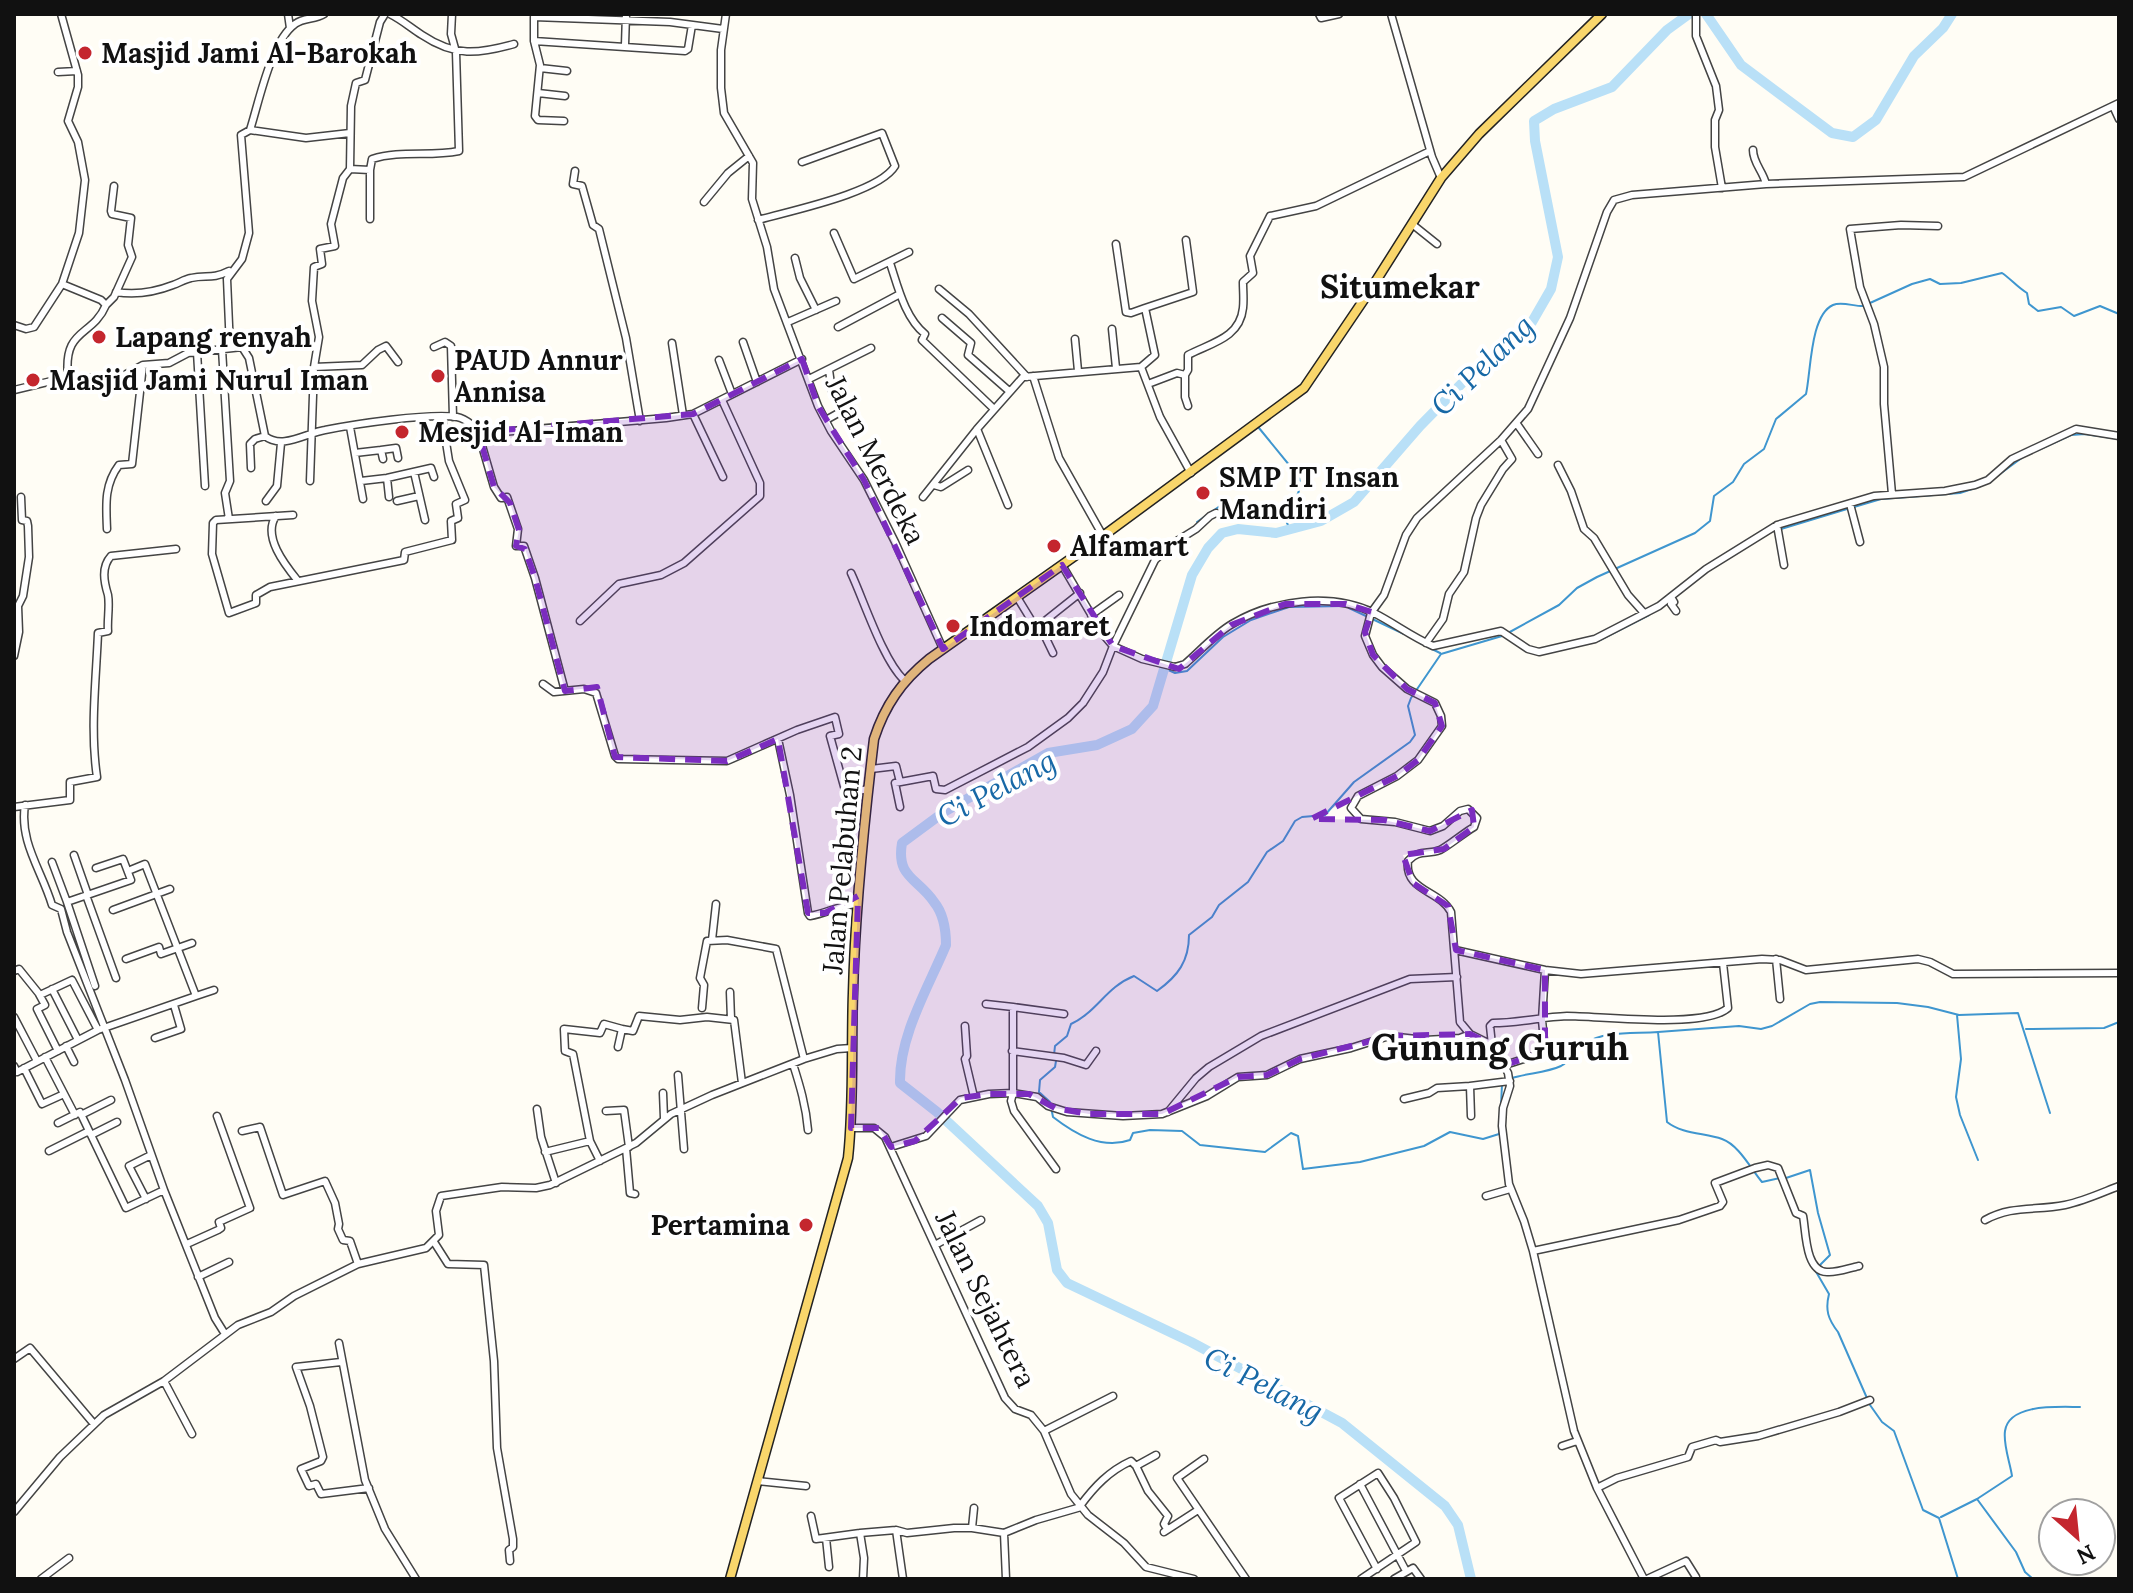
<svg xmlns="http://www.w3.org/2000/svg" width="2133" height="1593" font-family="Lora,serif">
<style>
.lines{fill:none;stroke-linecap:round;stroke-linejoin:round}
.stream{stroke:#3f96cf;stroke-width:2}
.river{stroke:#b9e0f7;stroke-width:10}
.minor-casing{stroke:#444;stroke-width:9}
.major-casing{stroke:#222;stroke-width:11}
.minor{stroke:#fff;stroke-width:6}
.major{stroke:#f9d66b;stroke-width:8}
.marked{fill:#7b2cbf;fill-opacity:0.2;stroke:#7b2cbf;stroke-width:6;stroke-dasharray:16 10;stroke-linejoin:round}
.poi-dot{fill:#c4262e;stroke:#fff;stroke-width:3}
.labels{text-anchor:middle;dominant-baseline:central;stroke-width:8;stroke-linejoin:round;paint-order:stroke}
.poi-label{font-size:28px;font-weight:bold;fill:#111;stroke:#fff;text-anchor:start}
.street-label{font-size:28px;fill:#111;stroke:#fff}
.water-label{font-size:30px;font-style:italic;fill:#1768a6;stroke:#fff}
.quarter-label{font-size:32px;font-weight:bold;fill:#111;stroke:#fff}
.district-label{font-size:36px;font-weight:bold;fill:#111;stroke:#fff}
</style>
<rect width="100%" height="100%" fill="#fffdf5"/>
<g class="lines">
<path class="stream" d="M1870,303l42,-19 18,-5 10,5 21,-1 41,-10c9,6 15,14 25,20l2,11 9,7 23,-4 13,9 26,-10 19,8
M2036,451l35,-16 14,-1 34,5
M1993,479l30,-22
M1854,507l27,-8 79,-6 21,-7
M1281,511l9,18
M1197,522l23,-16 11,3 7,6c22,-2 68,-1 61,-38l-40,-49
M1781,529l66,-20
M1349,608l55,26
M1508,633l51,-28 18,-17 20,-11 98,-44 15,-12 4,-25 19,-14 11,-18 20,-15 12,-30 30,-25c5,-22 4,-79 27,-89 9,-4 22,2 32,1
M1598,641l51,-26
M1420,643l20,10
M1539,654l25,-5
M1164,668l11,5 12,-2 36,-34 28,-17 38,-13 54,-1
M1957,1015l4,44 -5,38 4,18 18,45
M2026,1029l78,-1 15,-6
M1658,1032l81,-6 22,3 11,-3 38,-22 10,-2 77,1 31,4 31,8 59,-2 32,100
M1054,1055l1,-9 12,-10 4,-12c26,-12 35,-37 63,-48l23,15c21,-15 32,-30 32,-56l23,-18 7,-12 29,-23 19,-30 16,-11 12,-20 7,-4 23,-2 29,-33 56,-40 5,-7 -7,-29 3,-8 30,-44 61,-18
M1056,1061l-1,6 -15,13 -1,12 11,10 3,15c22,17 49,33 77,23l3,-7 17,-3 32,1 18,14 65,7 26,-19 7,3 5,33 57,-7 64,-16 26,-14 33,7 16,-5 1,-6
M1512,1078c16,-5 34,-5 49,-12 9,-5 15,-15 23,-22 21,-14 50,-10 74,-12l9,90c15,12 38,11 55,17 17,6 29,30 40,43l18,-4
M1501,1106l1,-22
M1786,1178l24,-8 8,43 12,42 -15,15 14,24c-4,16 -1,25 9,38l32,73 12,17 12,9 29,79 16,8 19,61
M1977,1499l35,-23c-2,-14 -9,-31 -7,-45 4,-28 54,-24 75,-24
M1941,1517l36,-18 39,53 9,20 8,7"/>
<path class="river" d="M1706,14l35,51 91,68 21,4 23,-17 38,-64 29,-28 9,-14
M1471,1579l-13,-54 -13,-19 -103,-83 -151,-81 -124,-59 -10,-13 -9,-47 -10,-17 -101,-94 -37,-29c-1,-47 28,-95 46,-138 0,-14 -3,-32 -12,-43 -16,-24 -38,-24 -32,-59l42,-31 104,-59 49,-8 35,-16 21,-23 39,-131 16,-27 14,-15 16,-4 38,4 45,-12 33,-19 66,-76 54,-55 58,-49 19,-33 7,-32 -23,-116 -1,-20 20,-12 58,-22 55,-57 22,-16"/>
<g class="minor-casing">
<path id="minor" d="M61,14l17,61v12l-10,34 10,21 7,38 -6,53 -17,51 39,16 5,5c-14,33 -43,22 -38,72
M288,14l2,14
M390,14c12,6 21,14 32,21 33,22 56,19 92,9
M726,14l-5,36v38l3,25 29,50 -1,36 15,48 7,42 44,117 13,25 33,49 31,62 48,107
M1319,14l2,4 18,-4
M1391,14l41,143 9,21
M1696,14v22l20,50 3,24 -4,10v27l7,41
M534,41l151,10 3,-2 4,-24
M625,45l1,-31
M540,68l27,3
M58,72l19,-1
M538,93l27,3
M2113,106l6,13
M564,121l-26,-1 -3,-4 5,-51 -6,-24v-24l136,5 53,7
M250,130c9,-28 21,-89 45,-106 9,-7 20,-4 29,-10
M1753,150c0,13 10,21 13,34
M350,169l20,1v49
M370,170l2,-11c29,-9 58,-2 87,-8l-3,-99 -5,-18 1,-20
M575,171l-2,13 9,2 11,39 6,4 27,109 14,83
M704,202l24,-29 21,-17
M758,220c31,-9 121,-27 137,-54l-13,-33 -80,29
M1412,224l25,20
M834,233l20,46 55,-27
M1186,240l7,52 -48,16 10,47 -14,12 19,50 31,56
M1116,244l10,68 5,1 14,-5
M795,258l5,20 16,32
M890,263c8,24 15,55 35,71l-3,6 72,69
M939,289l30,25 58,63
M116,292c18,3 39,0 57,-7 6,-2 12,-6 18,-7 15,-4 20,2 38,-7
M106,305l8,-8 18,-40 -4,-12 3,-27 -19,-4 -1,-3 3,-25
M942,318l29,25 -3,12 41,36
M788,322l48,-21
M14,325l12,4 8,-2 28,-43
M838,327l62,-33
M1112,329l4,39
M1075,339l3,32
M743,342l14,40
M672,343l11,72
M434,347l11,-5 6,4 2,71
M230,348l-3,-69 15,-20 7,-26 -8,-98 9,-5 56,8 44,-5
M222,349l8,132 -5,12 4,26
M197,352l8,134
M719,360l13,34
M314,367l48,-2 16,-15 8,-4 12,16
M829,370l3,21 10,20
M1185,375l3,-5v-15c23,-12 52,-17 55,-47 1,-9 0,-17 0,-26l10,-9 -3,-17 20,-40 46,-10 114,-55
M1033,376l26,82 44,78
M809,379l62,-31
M1148,384l29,-11 8,2v22l3,9
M14,390l54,-13 49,2 26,-14 26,-2 19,-10 54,-6 7,11 16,78c17,14 41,-3 60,-6 30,-6 103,-17 132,-13 13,2 18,15 32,16l177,-15 27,-4 109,-55
M693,414l30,63
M826,420l25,-14
M1517,424l21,30
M350,427l13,72
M977,429l31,76
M478,432l16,55 7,11 6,-1 11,32 -2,17h8l11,32 30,113
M381,450l15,-2 2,10
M355,453l26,-3 2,9
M1558,465l13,26 13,38 10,9 34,57 16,18
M251,468l-1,-24 5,-5 10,-3
M414,472l11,48
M387,478l2,19
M310,481l4,-114 5,-30 -7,-36 2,-34 8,-3 -2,-15 15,-3 -4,-22 12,-46 7,-9 1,-63 5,-23 9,-3 15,-58 5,-8
M361,481l26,-3 44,-10 3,9
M934,485l7,2 27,-17
M1892,494l-8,-90v-37l-10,-43 -14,-37 -10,-58 51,-4 37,1
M923,497l54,-68 46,-52 118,-10
M266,501l11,-15 4,-43
M397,501l22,-5
M1850,504l10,38
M293,515l-77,5 -3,3 -1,31 17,59 27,-10v-8l14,-8 134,-27 1,-8 47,-12 -1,-19 7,-3 -2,-14 9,-4 -16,-39 -7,-44
M276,516c-14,20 9,49 22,65
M1777,525l7,40
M107,529c-1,-24 -3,-44 12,-64l13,-1 11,-99
M1062,565l40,68 11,13 29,13 33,8 10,-3c15,-13 30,-30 47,-40 40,-24 99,-32 142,-11 20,10 38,24 59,33l68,-15 27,18 11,3 56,-13 64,-33 47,-37 71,-44 97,-29 71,-5 30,-6 13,-5 24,-21 64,-30 43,7
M851,573c13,28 32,87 53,107
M1017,597l19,31 44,-35
M1671,597l3,5 -3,2 5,7
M1091,615l28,-20
M580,621l39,-37 42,-9 23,-12 76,-67v-13l-38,-83
M1040,626l13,27
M1426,643l17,-24 6,-25 15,-22 12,-54 5,-13 22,-36 9,-10 -11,-19
M14,656l5,-24 -1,-26 5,-10 6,-39 -1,-31 -1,-5 -5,-1 -1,-23
M543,684l11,8 30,-3 12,4 19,63 3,3 109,2 70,-31 38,-13 4,17 -9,2 15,54 4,3 19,-4
M778,739l12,56 18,118 2,3c17,-3 30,-11 48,-12
M871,769l25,-3 4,16
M25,805c-6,37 17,66 27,100l9,4 6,23 58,148 39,110
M14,807l56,-7v-18l27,-5c-7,-47 -1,-96 1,-144l10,-2c-1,-11 2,-25 0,-36 -4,-13 -7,-28 3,-39l65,-7
M900,807l-5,-24 38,-7 3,13 9,1 83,-43 40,-29 15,-15 20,-31 10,-26 42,-86 17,-16 24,-15 14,-13 6,-3 7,2
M74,855l14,40
M52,862l15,40 64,-22 -8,-21 -27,9
M86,895l30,83
M67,902l28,84
M113,910l57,-21
M712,940l4,-36
M1455,950l90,20 36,4 181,-15 18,1 26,10 112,-11 12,3 23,12 166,-1
M126,959l33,-12 2,7 31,-11
M1776,959l4,40
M14,971l5,-2 21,26 32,-15 26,50 -81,42 -3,-6
M52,989l26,51
M730,992l1,27
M39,994l6,11 -8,4 21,42
M196,996l18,-6
M1013,1007l51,7
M702,1008l2,-23 -4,-7 7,-37 20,-1 49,9 28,110
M14,1017l23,44
M965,1026l2,30 -2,3 9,38
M622,1029l11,2 6,-15 41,4 27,-3 27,3 8,63
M98,1030l98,-34 -51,-132 -17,7
M155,1038l26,-9 -7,-24
M1492,1045l-2,-19 3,-3c25,0 49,-6 74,-7 34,0 137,13 161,-8l-5,-45
M66,1046l8,16
M1012,1051l52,7 22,7 10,-14
M45,1057l30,58
M793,1064c7,22 13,42 15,66
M1505,1065l40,-13 -3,-32 3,-50
M24,1068l18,36 22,-10
M678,1075l6,74
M663,1093l1,25
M1404,1099l25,-6 8,-5 33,-2
M537,1109l4,28 15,46
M606,1111l18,-1 5,37
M1168,1112l28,-34 13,-11 52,-31 149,-57 47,-2
M81,1115l30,-15
M1471,1116l-1,-30 40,-5
M58,1123l22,-11 46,96 38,-18 51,128 10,16
M851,1128h23l11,9 120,261 10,11 16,6 13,16 27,63 17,21 36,28 22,24 48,12
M242,1131l18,-4 23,68 42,-14 10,22 4,21 -1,5 5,11 7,1 8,23
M91,1135l26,-13
M891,1147l35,-11 34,-36 29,-6 24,-1v-86l-27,-3
M626,1148l4,45 5,1
M49,1151l40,-20
M545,1152l45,-11
M600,1161l-10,-20 -17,-87 -8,-3 -1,-22 36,4 4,-9 18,5 -4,18
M1056,1169l-42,-58 -3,-10 2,-8 24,4 11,9 19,6 56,4 39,-2 45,-18 31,-19 29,-2 33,-16 51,-11 38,-12 36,4 35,-2 10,-4
M1486,1196l24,-7
M146,1199l-17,-33 20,-10
M1985,1220c27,-15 50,-9 80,-15 19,-4 36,-12 54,-19
M434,1242l14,22 36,1 10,96 3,87 16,91v8l-4,3 1,11
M187,1244l31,-14 3,-2 -2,-6 31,-14 -33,-92
M935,1245l46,-25
M1533,1251l146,-31 41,-14 3,-4 -8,-19 40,-15 13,-3 10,3 18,45 7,3c3,15 2,56 24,56 10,1 22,-4 32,-6
M198,1277l31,-15
M339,1343l26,137 20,49 31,50
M14,1359l16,-11 64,76
M341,1362l-45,5 14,39 13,51 -2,4 -20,8 8,17 7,-2 5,10 48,-6
M164,1381l28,53
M1044,1431l69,-35
M1562,1446l15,-5
M1204,1459l-27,19 69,101
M1136,1466l12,25 20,25 -4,8 3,5
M758,1481l48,5
M1360,1484l46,87
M1597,1488l20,-10 71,-21 4,-10 24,-7 4,2 38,-6 81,-24 31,-12
M1080,1506c14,-19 29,-35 51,-45l5,5 20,-11
M14,1512l46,-55 44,-42 60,-34 74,-56 33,-13 23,-16 64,-32 68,-16 13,-13 -3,-24 5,-15 61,-9 34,1 14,-3 86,-42 35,-29 41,-19 92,-36 33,-10 15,-1
M811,1516l5,23 44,-6 36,-3 11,3 47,-5h18l32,5
M972,1528l2,-20
M896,1530l7,49
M1164,1532l34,-22
M860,1533l4,25 -1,21
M826,1538l3,29
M41,1579l28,-21
M1006,1579l-2,-46 32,-13 45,-13
M1361,1579l55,-37 -22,-44 -16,-25 -39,25 38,71
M1394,1579l19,-11 8,11
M1644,1579l-47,-91 -23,-57 -41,-180 -9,-30 -15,-37 -7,-58 1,-18 7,-22 -2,-13 -16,-28 -22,-11 -10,-12 -9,-110c-11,-22 -47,-21 -43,-51 11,-12 19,-6 32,-11 7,-3 25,-18 34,-23l3,-9 -9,-9 -8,2 -17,15 -13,5 -35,-9 -34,-3 -10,-11 7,-12 39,-20 21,-16 24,-34 -1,-10 -6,-13 -28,-14 -25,-22 -9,-12 -8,-19 6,-23 13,-18 22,-60 11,-17 84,-78 27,-31 42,-91 37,-106 7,-12 18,-5 134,-11 198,-7 155,-74
M1647,1579l39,-18 10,16"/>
</g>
<g class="major-casing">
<path id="major" d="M730,1579l118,-421c6,-55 3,-110 5,-165 2,-85 11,-170 21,-254 11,-34 28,-58 55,-80l174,-123 201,-148 63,-93 74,-117 38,-44 123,-120"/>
</g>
<use href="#minor" class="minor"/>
<use href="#major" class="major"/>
</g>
<path class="marked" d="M802,359l16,47 46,74 79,169 119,-84 51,81 66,23 52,-44 54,-21h61l26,8 -7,20 8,23 34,34 28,14 7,23 -24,34 -21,16 -86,43 73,1 46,11 42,-21 2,17 -30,22 -41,6 10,28 35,23 8,44 89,20v82l-40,13 -13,-20 -22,-11 -79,2 -91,23 -33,16 -29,2 -76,37h-73l-34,-6 -26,-14h-40l-28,4 -46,43 -24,6 -12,-19h-28l7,-232 -33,17h-17l-30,-174 -51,22 -112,-4 -18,-70 -32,4 -30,-113 -10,-29 -9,-3 3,-16 -9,-27 -16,-16 -16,-55 215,-18z"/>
<g class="poi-dot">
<circle cx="85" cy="53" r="8"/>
<circle cx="99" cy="337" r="8"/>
<circle cx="438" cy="376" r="8"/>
<circle cx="33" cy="380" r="8"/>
<circle cx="402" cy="432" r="8"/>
<circle cx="1203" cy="493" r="8"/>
<circle cx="1054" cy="546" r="8"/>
<circle cx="953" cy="626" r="8"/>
<circle cx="806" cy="1225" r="8"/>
</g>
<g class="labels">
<g class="poi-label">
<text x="101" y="53">Masjid Jami Al-Barokah</text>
<text x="115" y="337">Lapang renyah</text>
<text x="454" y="360">PAUD Annur<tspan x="454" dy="32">Annisa</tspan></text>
<text x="49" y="380">Masjid Jami Nurul Iman</text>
<text x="418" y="432">Mesjid Al-Iman</text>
<text x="1219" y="477">SMP IT Insan<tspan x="1219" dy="32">Mandiri</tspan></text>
<text x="1070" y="546">Alfamart</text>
<text x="969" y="626">Indomaret</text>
<text x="790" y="1225" text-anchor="end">Pertamina</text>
</g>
<g class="street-label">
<text transform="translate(876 460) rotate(63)">Jalan Merdeka</text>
<text transform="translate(842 860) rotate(-85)">Jalan Pelabuhan 2</text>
<text transform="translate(986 1299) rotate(64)">Jalan Sejahtera</text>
</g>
<g class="water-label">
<text transform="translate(1482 365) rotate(-44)">Ci Pelang</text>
<text transform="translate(996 788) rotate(-28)">Ci Pelang</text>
<text transform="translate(1264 1384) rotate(27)">Ci Pelang</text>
</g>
<g class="quarter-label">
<text x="1400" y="286">Situmekar</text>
</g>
<g class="district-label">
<text x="1500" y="1047">Gunung Guruh</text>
</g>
</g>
<rect width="2133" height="1593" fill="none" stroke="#111111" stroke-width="32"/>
<g transform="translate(2077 1537) rotate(153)"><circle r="38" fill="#ffffff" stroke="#a0a0a0" stroke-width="2"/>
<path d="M0-6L14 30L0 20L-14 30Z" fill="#c4262e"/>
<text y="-12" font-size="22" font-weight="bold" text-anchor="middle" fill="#111111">N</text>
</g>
</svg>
